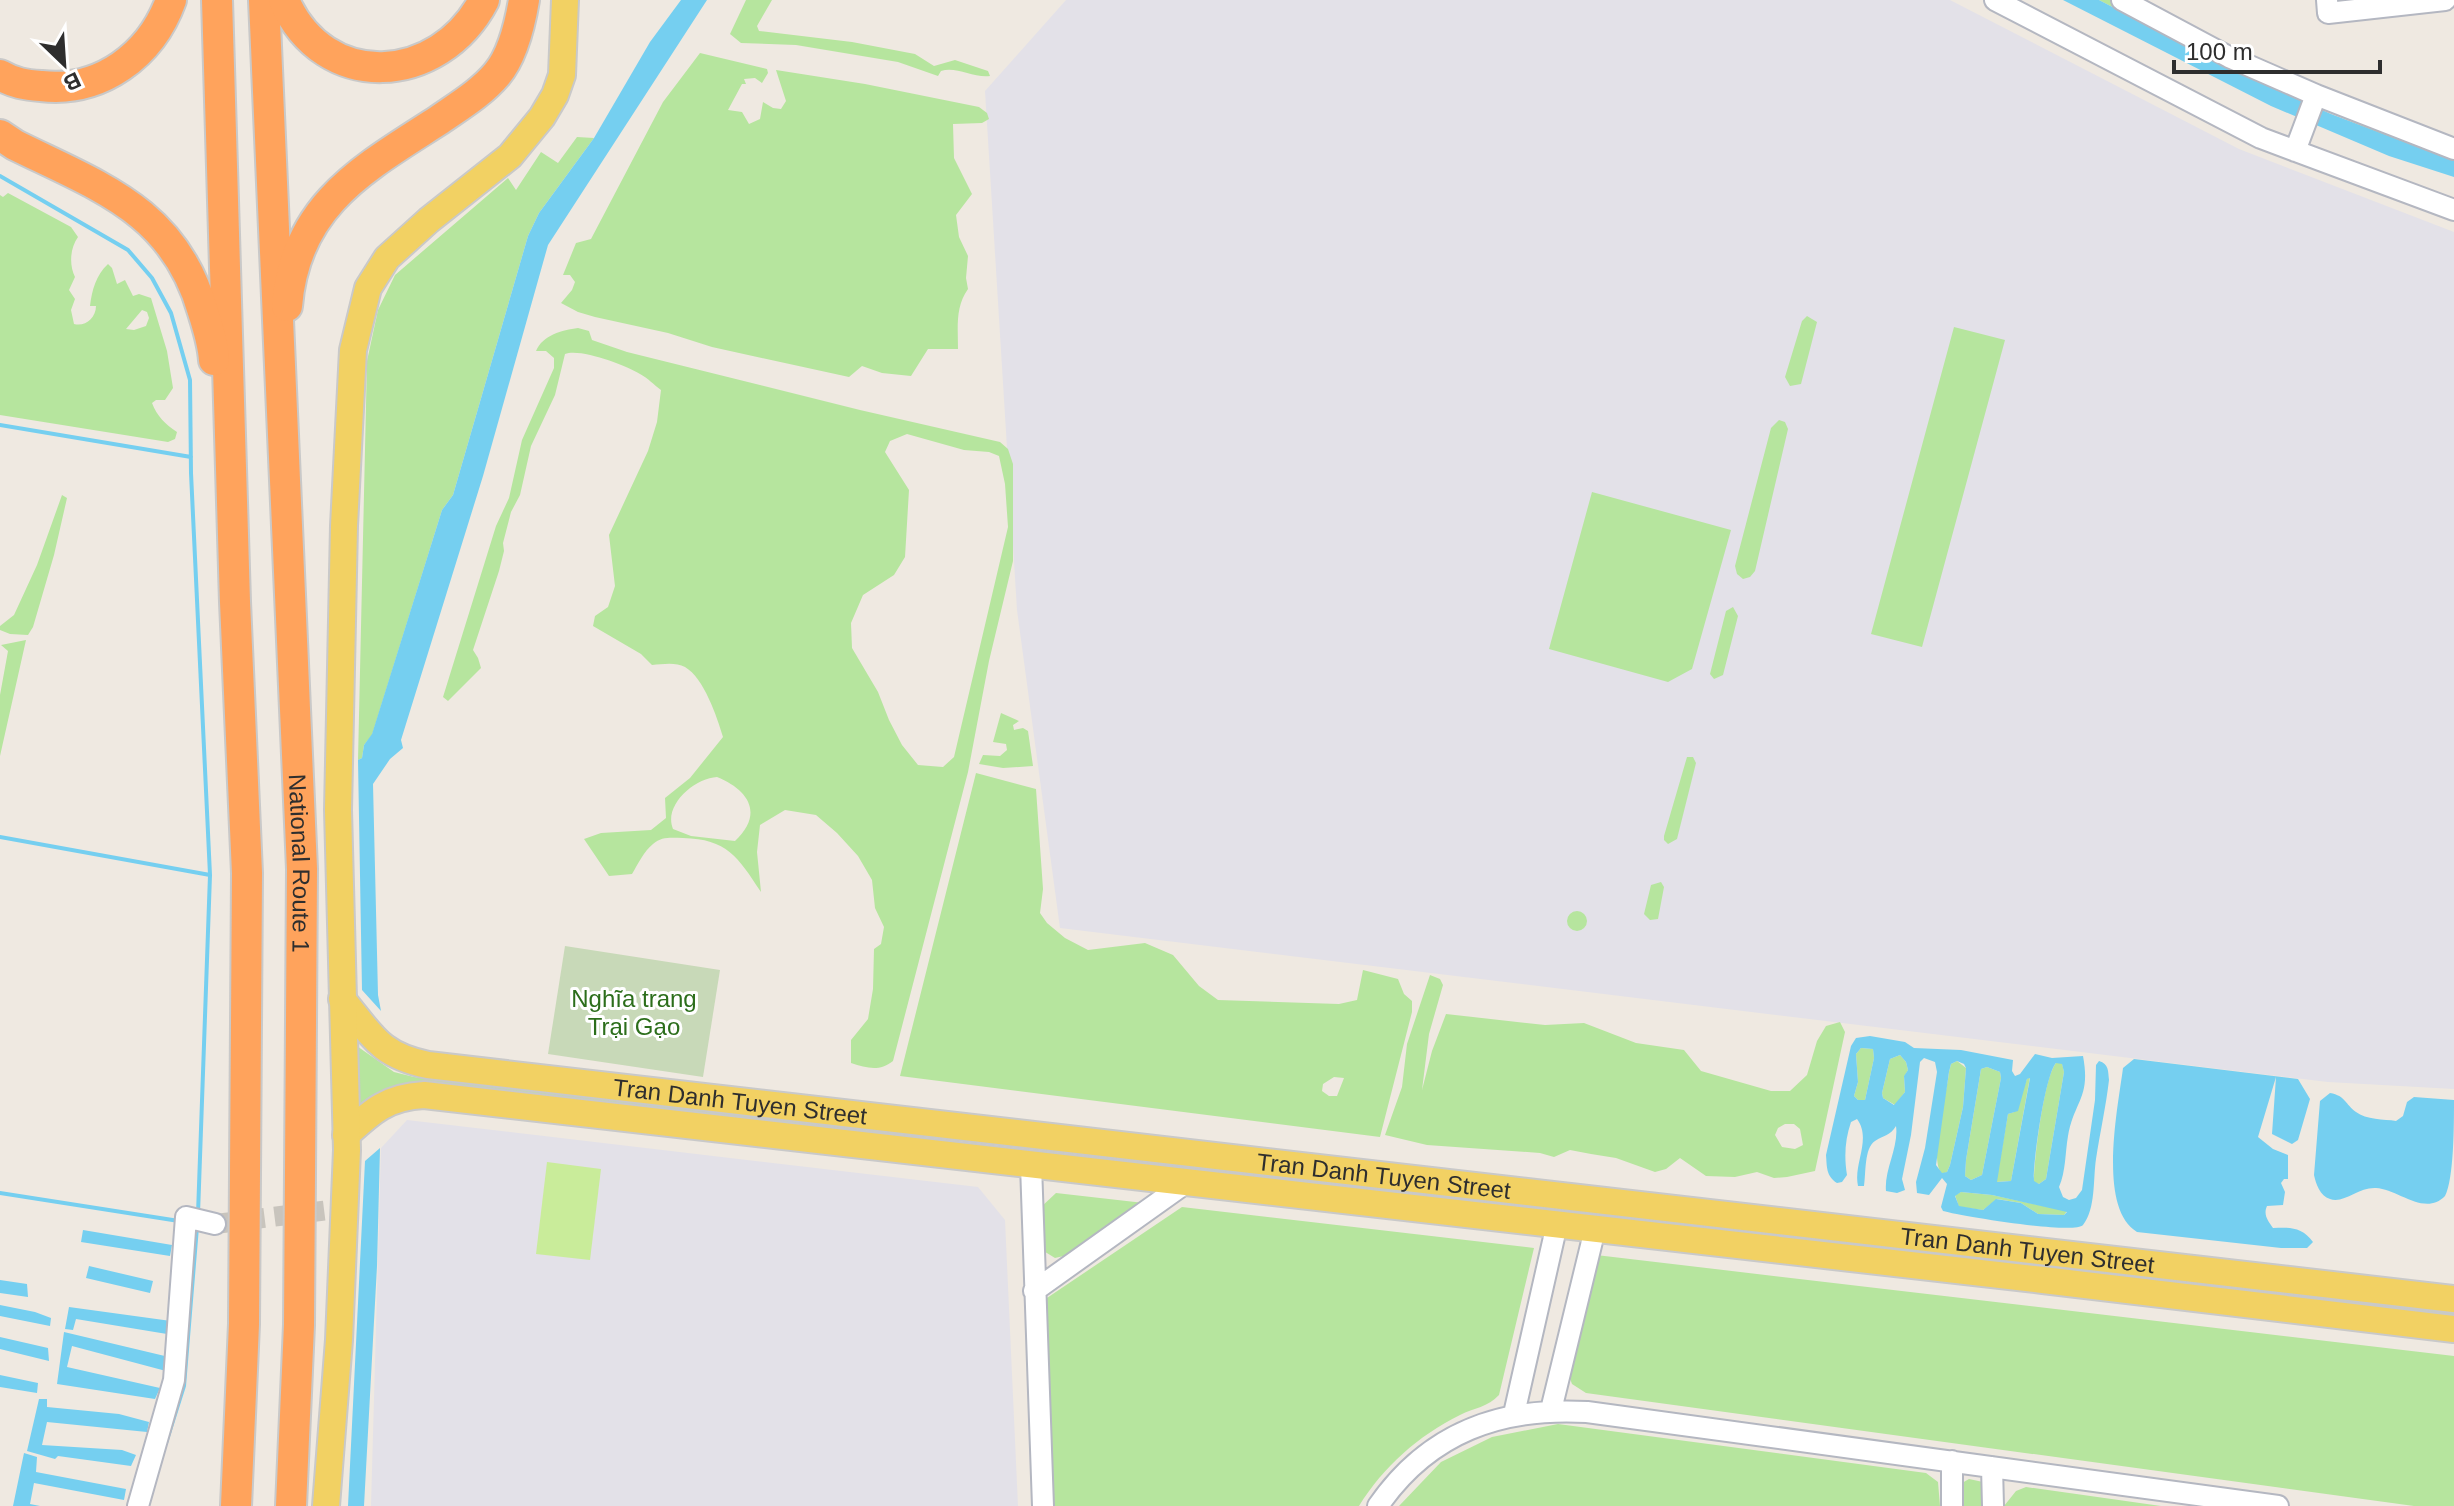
<svg xmlns="http://www.w3.org/2000/svg" width="2454" height="1506" font-family="Helvetica,sans-serif">
<style>
.industrial{fill:#e3e1e8}
.green{fill:#b6e59e;fill-rule:evenodd}
.cemetery{fill:#c8d9b8}
.pitch{fill:#c9ec9a}
.water{fill:#75cff0;fill-rule:evenodd}
.lines{fill:none;stroke-linecap:round;stroke-linejoin:round}
.stream{stroke:#75cff0;stroke-width:4}
.minor-tunnel{stroke:#c8c4bd;stroke-width:20;stroke-dasharray:20 10;stroke-linecap:butt}
.minor-casing{stroke:#b4b7c1;stroke-width:24}
.major-casing{stroke:#c9c9c9;stroke-width:30}
.highway-casing{stroke:#c9c9c9;stroke-width:34}
.minor{stroke:#fff;stroke-width:20}
.major{stroke:#f2d163;stroke-width:26}
.highway{stroke:#ffa35c;stroke-width:30}
.labels{text-anchor:middle;dominant-baseline:central;stroke-width:6;stroke-linejoin:round;paint-order:stroke}
.street-label{font-size:24px;fill:#2e2e2e;stroke:#fff}
.park-label{font-size:24px;fill:#2c6e1b;stroke:#fff}
</style>
<rect width="100%" height="100%" fill="#efe9e1"/>
<path class="industrial" d="M1066,0h884l289,149 215,83v857l-126,-7 -1268,-154 -43,-318 -32,-519z
M407,1120l571,67 27,33 13,286h-647l10,-358z"/>
<path class="green" d="M746,0h26l-15,26 2,5 93,11 63,12 19,12 21,-6 33,11 2,5c-17,2 -34,-10 -49,-5l-3,5 -40,-14 -102,-17 -55,-2 -11,-9z
M2099,0h16l339,151v10c-123,-43 -240,-100 -355,-161z
M700,53l67,16 1,4 -6,10 -7,-5 -11,1 2,5h-4l-14,26 14,2 7,12 11,-5 3,-17 10,6 8,1 5,-8 -10,-31 89,14 114,23 8,6 2,6 -7,4 -29,1 1,34 18,36 -16,21 3,22 9,19 -2,22 2,11c-13,18 -10,39 -10,60h-30l-17,27 -29,-3 -20,-7 -13,11 -137,-30 -44,-14 -73,-16 -17,-5 -17,-9 11,-13 3,-8 -5,-7h-7l13,-32 15,-4 72,-137z
M577,137l17,1 -55,75 -11,23 -75,259 -11,15 -70,225 -8,10 -2,13 -4,2 9,-399 11,-51 17,-35 113,-97 8,12 25,-38 17,11z
M8,193l63,34 7,10c-8,11 -9,28 -3,40l-6,13 6,9 -4,11 3,14c11,3 22,-6 22,-18h-6c2,-16 6,-31 18,-42l4,4 5,16 8,-4 8,16 6,-2 12,4 16,53 6,37 -8,12h-9l-4,3c5,13 13,21 25,29l-2,7 -7,3 -168,-27v-220l3,2zM142,310l5,2 2,6 -3,8 -12,4 -8,-1z
M1807,316l10,6 -16,62 -11,2 -5,-9 17,-56z
M1954,327l51,13 -83,307 -51,-13z
M578,328l11,3 3,9 35,12 233,58 140,32 8,7 5,15v97l-24,100 -21,111 -75,289c-14,11 -26,7 -42,2v-23l17,-21 5,-30 1,-40 7,-5 3,-17 -9,-19 -3,-28 -14,-24 -21,-23 -21,-18 -31,-5 -25,15 -3,27 4,40c-23,-35 -34,-53 -78,-54 -11,0 -21,-2 -30,6 -9,7 -15,20 -21,30l-23,2 -25,-37 17,-6 50,-3 15,-12 -1,-20 25,-20 33,-41c-6,-20 -19,-59 -38,-70 -9,-5 -22,-3 -33,-2l-11,-11 -48,-28 2,-10 13,-9 7,-21 -6,-51 39,-84 9,-29 4,-32c-7,-5 -13,-12 -21,-16 -14,-9 -60,-26 -75,-20l-10,41 -24,51 -11,49 -9,17 -8,31 1,8 -5,20 -26,79 5,8 3,10 -33,33 -5,-4 53,-171 13,-28 13,-58 32,-72v-10l-8,-7h-10c7,-16 26,-21 42,-23zM907,434l57,16 25,2 10,4 6,28 3,43 -54,230 -11,10 -25,-2 -16,-20 -13,-25 -11,-28 -26,-44 -1,-25 12,-28 31,-20 11,-18 4,-67 -24,-38 5,-11zM717,777c32,13 47,37 18,64l-44,-5 -18,-7c-10,-24 22,-51 44,-52z
M1779,420l6,2 3,7 -33,142 -5,6 -7,2 -6,-5 -2,-8 36,-138z
M1592,492l139,38 -39,139 -24,13 -119,-33z
M62,495l5,3 -13,57 -21,72 -5,8 -18,-1 -10,-4v-4l14,-11 23,-50z
M1733,607l5,9 -15,59 -9,4 -4,-5 16,-63z
M26,640l-26,116v-61l8,-44 -7,-6z
M1001,713l18,8 -6,4 1,5 9,-2 5,3 5,35 -30,2 -24,-4 4,-9 17,1 7,-6 -1,-6 -13,-2z
M1687,757h6l3,6 -19,76 -9,5 -4,-4v-4z
M976,773l60,16 7,100 -3,24 7,10 18,15 23,12 57,-7 28,12 26,31 19,14 121,4 18,-4 6,-30 35,9 6,15 8,7v11l-32,125 -480,-61zM1334,1077l10,1 -7,18h-8l-7,-5 1,-7z
M1661,882l3,5 -6,32 -8,1 -6,-6 7,-29z
M1567 921a10 10 0 1 1 20 0a10 10 0 1 1-20 0Z
M1430,975l10,4 3,6 -14,49 -7,56 10,-39 14,-37 99,11 39,-2 52,20 48,7 17,21 70,20h19l17,-16 10,-34 9,-15 14,-4 5,10 -30,139 -28,6 -13,1 -17,-6 -22,5 -29,-1 -26,-18 -14,11 -11,3 -39,-14 -25,-4 -21,-4 -16,7 -14,-4 -113,-8 -42,-10 17,-48 5,-43zM1785,1124h9l6,5 3,16 -8,4 -13,-2 -7,-12 3,-7z
M354,1044l40,28 20,5 542,64 3,4 -545,-60 -61,32z
M1861,1048l12,1 1,9 -9,42h-7l-4,-4 4,-14 -2,-28z
M1900,1055l6,7 2,8 -4,7 1,15 -10,13 -12,-7 -1,-5 8,-34z
M1957,1061l9,7 -3,39 -13,58 -3,7 -5,2c-14,-15 5,-80 7,-102l2,-8z
M2056,1063h6l2,9 -18,107 -7,5 -5,-2c0,-22 10,-105 22,-119z
M1987,1067l13,5 1,6 -19,97 -11,5 -6,-4 1,-16 15,-91z
M2030,1077l-19,104 -15,1 12,-68 6,-2 13,-33z
M1087,1156l428,48 -1,6 -427,-49z
M1961,1192l31,3 75,16 -3,4 -26,-1 -17,-11 -24,-4 -14,11 -24,-3 -4,-12z
M1056,1193l88,10 -76,52 -13,3 -13,-8 -2,-42z
M1182,1207l352,41 -35,147c-11,12 -25,13 -39,20 -42,21 -76,51 -101,91h-309l-9,-204z
M1647,1220l269,26 -2,8 -267,-29z
M1596,1255l858,101v150h-40l-828,-113 -14,-9 -3,-8z
M2046,1261l408,49v7l-409,-50z
M1558,1424l368,49 12,9 2,24h-541l42,-44 51,-25z
M1969,1479l14,3 1,24h-22v-23z
M2026,1487l135,19h-157l12,-15z"/>
<path class="cemetery" d="M565,946l155,24 -17,107 -155,-23z"/>
<path class="pitch" d="M547,1162l54,7 -11,91 -54,-6z"/>
<path class="water" d="M681,0h26l-159,245 -65,231 -82,264 2,8 -13,11 -17,25 5,211 3,16 -19,-21 -4,-230 4,-2 2,-13 8,-11 70,-224 11,-15 75,-259 11,-23 55,-75 56,-96z
M2063,0h36l148,77 84,37 123,47v16l-65,-21 -118,-50z
M1870,1036l35,6 9,6 47,2 52,10 -1,11 3,5 5,-2 15,-20 17,4 31,-2c8,42 -9,45 -15,80 -3,17 -2,35 -9,51l4,10 6,3 7,-2 6,-8 13,-90 1,-35 3,-4c10,3 9,10 10,19 -3,26 -9,53 -13,79 -3,19 0,50 -13,66 -9,10 -122,-9 -140,-14l-2,-4 6,-23 -5,-6 -13,17 -12,-2 -1,-11 9,-34 12,-76 -2,-10 -11,-4 -4,4 -9,73 -9,44 3,11 -8,3 -11,-2c-2,-21 13,-44 10,-65 -6,10 -12,9 -21,15 -11,7 -9,33 -11,45h-6c-5,-22 14,-47 -1,-67l-6,3c-6,18 -7,34 -4,53l-5,7 -5,1c-11,-7 -10,-16 -11,-28l25,-109 5,-8zM1861,1048l12,1 1,9 -9,42h-7l-4,-4 4,-14 -2,-28zM1900,1055l6,7 2,8 -4,6 1,16 -11,13 -11,-7 -1,-5 8,-34zM1957,1061l7,3 2,4 -3,39 -13,58 -3,7 -5,1 -6,-8 13,-93 2,-8zM2056,1063l6,1 2,8 -18,107 -7,5 -5,-3c-1,-19 11,-106 22,-118zM1987,1067l13,5 1,6 -19,97 -11,5 -6,-4 1,-16 15,-91zM2030,1078l-19,103 -14,1 11,-68 10,-3 9,-32zM1961,1192l31,3 75,17 -3,3 -26,-1 -17,-11 -25,-4 -13,11 -24,-4 -4,-10z
M2134,1059l164,20 12,20 -12,41 -6,4 -20,-10 4,-57 -18,60 15,12 15,6v24h-4l-3,4 4,9 -2,13 -16,1c-4,9 1,15 6,22 17,-1 29,-1 40,14l-6,6h-26l-144,-16c-40,-24 -19,-125 -14,-164z
M2330,1093c16,3 15,11 26,19 10,8 28,7 40,9l7,-5 4,-14 7,-5 40,3c0,24 0,79 -9,96 -20,21 -47,-7 -69,-8 -18,-1 -32,16 -46,11 -10,-3 -14,-15 -16,-24l6,-74z
M380,1148l-3,118 -13,240h-16l17,-345z
M83,1230l89,15 -2,11 -89,-14z
M89,1266l64,15 -3,12 -64,-15z
M0,1280l27,4 1,13 -28,-4z
M0,1305l35,7 16,6 -1,8 -50,-10z
M69,1307l102,14 2,14 -97,-16 -3,11 -8,-1z
M64,1332l105,25 -3,14 -94,-25 -5,21 93,21 -5,11 -98,-15z
M0,1337l48,11 1,13 -49,-12z
M0,1375l38,8 -1,10 -37,-6z
M39,1399h8v8l72,7 30,8 -2,10 -100,-10 -5,23 80,5 14,5 -5,11 -73,-10 -3,3 -28,-8z
M24,1453l13,4 -1,15 90,17 -2,11 -90,-17 -4,21 10,2h-27z"/>
<g class="lines">
<path class="stream" d="M0,176l128,74 24,28 19,35 19,67 1,93 19,402 -12,339
M0,425l191,32
M0,837l210,38
M0,1193l179,28
M166,1443l18,-57 13,-159"/>
<path class="minor-tunnel" d="M215,1224l130,-16"/>
<g class="minor-casing">
<path id="minor" d="M1995,0l266,138 193,72
M2122,0l107,57 87,38 138,54
M2327,0l1,13 117,-13
M2295,151l21,-56
M1031,1165l12,341
M1034,1291l153,-109
M1551,1410l44,-181
M1514,1414l43,-190
M1952,1461v45
M1992,1467l1,39
M138,1506l36,-126 12,-163 29,7
M1378,1506c51,-74 123,-99 209,-94l691,94"/>
</g>
<g class="major-casing">
<g id="major">
<path id="s1" d="M342,999c30,36 37,56 86,66l2026,234"/>
<path d="M346,1135c26,-24 41,-38 78,-40l1619,185 411,49"/>
<path d="M326,1506l13,-166 8,-190 -9,-340 6,-284 9,-176 15,-62 19,-30 42,-38 81,-64 32,-39 13,-22 7,-20 3,-75"/>
</g>
</g>
<g class="highway-casing">
<g id="highway">
<path d="M217,0l18,602 12,271 -3,451 -8,182"/>
<path id="s2" d="M264,0l38,869 -3,456 -8,181"/>
<path d="M284,0c40,93 155,86 200,0"/>
<path d="M0,75c14,8 25,10 41,11 60,7 110,-31 130,-86"/>
<path d="M0,135l15,10c85,42 160,66 188,167 5,16 10,31 11,48"/>
<path d="M287,306c8,-101 76,-137 152,-186 20,-14 42,-27 58,-46 16,-19 23,-50 27,-74"/>
</g>
</g>
<use href="#minor" class="minor"/>
<use href="#major" class="major"/>
<use href="#highway" class="highway"/>
</g>
<g class="labels">
<g class="street-label">
<text stroke="none"><textPath href="#s2" startOffset="864">National Route 1</textPath></text>
<text stroke="none"><textPath href="#s1" startOffset="426">Tran Danh Tuyen Street</textPath></text>
<text stroke="none"><textPath href="#s1" startOffset="1074">Tran Danh Tuyen Street</textPath></text>
<text stroke="none"><textPath href="#s1" startOffset="1722">Tran Danh Tuyen Street</textPath></text>
</g>
<g class="park-label">
<text x="634" y="998">Nghĩa trang<tspan x="634" dy="28">Trại Gạo</tspan></text>
</g>
</g>
<g transform="translate(64 64) rotate(155)" stroke="#ffffff" stroke-width="6" paint-order="stroke">
<path d="M0-6L14 30L0 20L-14 30Z" fill="#2e2e2e"/>
<text y="-12" font-size="22" font-weight="bold" text-anchor="middle" fill="#2e2e2e">B</text>
</g>
<path d="M2174 60v12h206v-12" fill="none" stroke="#2e2e2e" stroke-width="4"/>
<text x="2186" y="60" font-size="24" fill="#2e2e2e" stroke="#ffffff" stroke-width="6" paint-order="stroke">100 m</text>
</svg>
